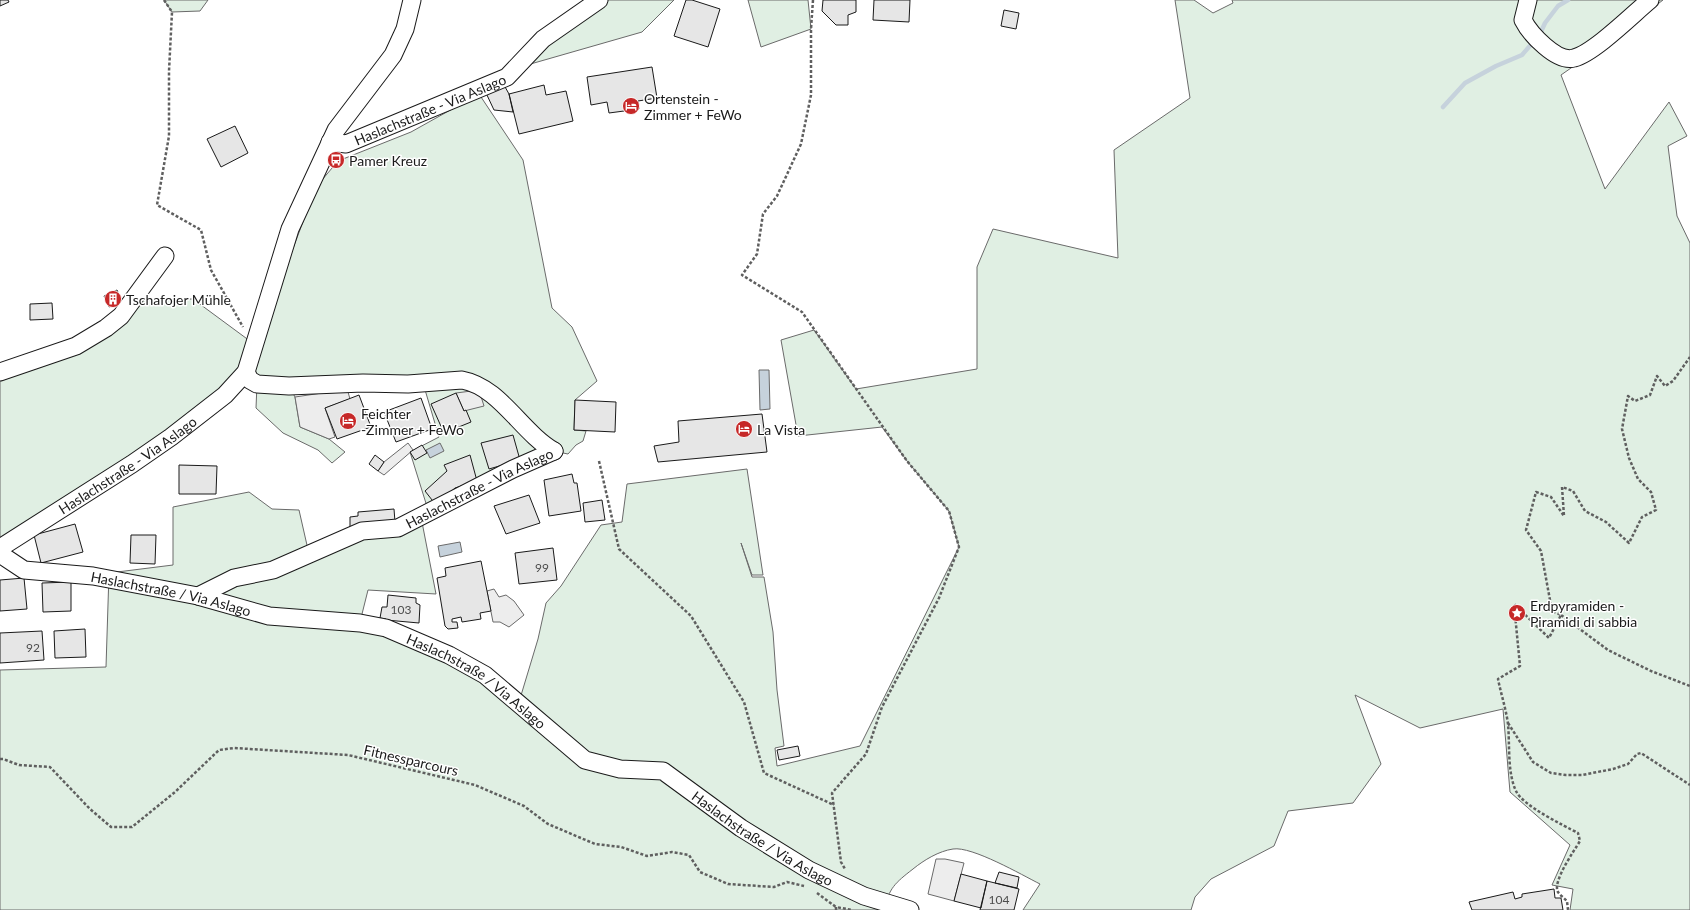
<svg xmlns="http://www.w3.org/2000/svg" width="1690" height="910" font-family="Lato,sans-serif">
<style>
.green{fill:#e0efe3;stroke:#6a6a6a}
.parking{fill:#ededed;stroke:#6a6a6a}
.water{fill:#c6d2dc;stroke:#6a6a6a}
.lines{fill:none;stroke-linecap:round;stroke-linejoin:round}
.stream{stroke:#c6d2dc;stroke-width:4.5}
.building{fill:#e6e6e6;stroke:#1a1a1a}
.minor-casing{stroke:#1a1a1a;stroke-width:19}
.path{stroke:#5f5f5f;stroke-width:2.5;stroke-dasharray:3 2;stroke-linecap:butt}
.minor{stroke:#fff;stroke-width:17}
.labels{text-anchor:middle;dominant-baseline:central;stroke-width:3;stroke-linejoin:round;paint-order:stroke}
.number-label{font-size:12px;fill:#4d4d4d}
.poi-label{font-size:14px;fill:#1a1a1a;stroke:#fff;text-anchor:start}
.street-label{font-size:14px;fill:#1a1a1a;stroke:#fff}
</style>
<rect width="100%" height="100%" fill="#fff"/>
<path class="green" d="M164,0h44l-8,11 -28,1z
M607,0h67l-32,32 -115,33 37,-35z
M748,0h60l3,29 -50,18z
M1175,0h19l19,13 20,-10 -1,-3h431l-52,40 -50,35 44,114 64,-87 18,34 -19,10 9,70 13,27v667h-120l3,-21 -21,-4 18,-40 -60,-53 -7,-83 -83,19 -65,-33 26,69 -28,39 -65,8 -14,35 -63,33 -16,18 -4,13h-168l17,-26c-18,-9 -68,-38 -87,-35 -14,2 -29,11 -40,20 -18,14 -24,19 -29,41h-884v-240l106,-3 3,-94 64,-8v-58l76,-15 23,17 27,1 10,44 112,-37 15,77 -68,-4 -8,32 26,6 133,74 19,-63 8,-36 15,-17 40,-61 21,-3 5,-38 120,-15 16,106h-11l-11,-32 11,34h12l9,55 4,58 7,56 -9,2 2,18 83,-20 99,-199 -10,-36 -42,-50 -25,-34 -84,9 -17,-96 33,-10 42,59 121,-20v-102l16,-38 125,29 -4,-108 76,-52z
M479,94l44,66 29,148 20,19 25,54 -22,19 -1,30 12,1 -3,10 -7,4 -8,9 -15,-3 -124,62 -19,-61 29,-15 -16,-54 -134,3 6,11 5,30 29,12 16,13 -13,11 -14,-13 -35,-17 -27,-25 1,-24h-20l-237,164v-176l59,-19 74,-53 60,-1 61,45 4,-2 58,-155 22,-26 73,-29z"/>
<path class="parking" d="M479,390l5,16 -20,5 -8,-18z
M348,392l2,7 -25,9 10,29 -6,2 -29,-12 -5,-30 27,-4z
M408,443l5,7 -29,25 -6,-4 6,-9z
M494,589l5,8 7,-2 8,6 10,14 -15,12 -9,-5h-7l-6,-31z
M936,859h9l19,4 -10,38 -26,-7z"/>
<path class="water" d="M759,370h10l1,39 -10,1z
M440,443l4,8 -14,7 -4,-8z
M460,542l2,10 -22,5 -2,-11z"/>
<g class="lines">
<path class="stream" d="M1539,36l6,-13 13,-17 10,-6
M1443,107l22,-24 31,-17 26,-11 12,-14"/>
</g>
<path class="building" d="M0,0h8l1,2 -9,4z
M686,0h6l28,9 -12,38 -34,-11z
M823,0h33v12l-8,3v10h-12l-14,-14z
M874,0h36l-1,22 -36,-2z
M1004,10l15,3 -3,16 -15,-3z
M652,67l5,31 -19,3 1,8 -30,4 -2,-11 -16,3 -4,-28z
M504,85l5,9 4,18 -19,-2 -8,-17z
M544,85l2,10 20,-4 7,30 -54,13 -10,-40z
M235,126l13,27 -27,14 -14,-28z
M117,290l5,12 -13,5 -5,-11z
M52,303l1,16 -23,1v-16z
M456,393l8,18 2,-1 5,12 -27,11 -13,-29z
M359,395l12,32 -34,12 -12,-31z
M421,398l11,31 -36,13 -12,-30z
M575,400l41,2 -1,30 -41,-2z
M762,414l5,38 -109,10 -4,-16 25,-4 -1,-21z
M513,435l7,25 -31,9 -8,-26z
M422,445l5,8 -12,7 -5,-8z
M375,455l9,7 -6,9 -9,-7z
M470,455l7,26 -22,7 -19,17 -11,-14 22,-20 -3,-6z
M179,465l38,1 -1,28h-37z
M572,474l2,9h3l4,28 -32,5 -5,-36z
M529,495l11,28 -34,11 -12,-28z
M602,500l3,20 -20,2 -2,-19z
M394,509l1,13 -45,5v-10l8,-1v-4z
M75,524l8,28 -42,11 -7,-28z
M131,535h25l-1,29 -25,-1z
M553,548l4,32 -38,4 -4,-31z
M481,561l10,50 -11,2 1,6 -19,3 -1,-5 -9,2v3h5l1,6 -10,1 -3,-3 -8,-48 9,-2 -1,-8z
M24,578l3,31 -27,2v-31z
M71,582v29l-28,1 -1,-29z
M388,595l28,3v5l4,2 -1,18 -33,-3v-1l-6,-1 2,-11h5z
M85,629l1,28 -31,1 -1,-27z
M42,631l2,29 -44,3v-30z
M798,746l2,10 -21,4 -2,-10z
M999,872l20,5 -2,11 -22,-5z
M961,874l26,7 -6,27 -27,-7z
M987,881l32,8 -5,21h-34z
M1554,889l1,9h6l2,12h-91l-3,-8 44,-10 2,7 7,-2v-3z"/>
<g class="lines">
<g class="minor-casing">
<g id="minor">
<path d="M1528,0l-5,20c7,14 34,43 51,38 20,-5 59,-44 76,-58"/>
<path id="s1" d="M330,142l16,2 161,-67 36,-38 56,-39"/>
<path d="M0,372l76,-26 30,-18 15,-12 44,-60"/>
<path d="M246,372l4,8 7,4 32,2 74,-3 45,1 54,-4c38,7 59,52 92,71"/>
<path id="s2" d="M0,548l132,-84 39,-27 54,-42 21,-23 44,-143 46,-99 57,-75 12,-26 7,-29"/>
<path id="s3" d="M0,554l24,16 69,6 105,20 71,20 91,7 26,5 63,27 36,20 100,85 35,9 43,2 78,57 68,42 55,26 46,14"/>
<path id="s4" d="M198,596l36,-18 39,-8 89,-39 36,-3 115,-59 41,-18"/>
</g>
</g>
<path class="path" d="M164,0l8,12 -3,59v65l-12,69 44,25 10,40 32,57
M813,0l-2,29v66l-10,49 -24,52 -14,18 -6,40 -15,21 60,37 105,149 42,50 10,36 -20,51 -57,109 -16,47 -34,39 9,69 4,7
M599,461l20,88 72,67 53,86 20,71 70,32
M1561,615l47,35 43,21 39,15
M1508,723l25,39 18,11 15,2h16l31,-6 15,-5 9,-10 4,-1 49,32
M0,759h3l16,6 31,2 40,42 21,18h21l43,-35 44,-42 15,-2 114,7 127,30 49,21 24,18 47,20 26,3 26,9 25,-4 17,3 11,17 28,12 46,3 13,-5 17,4
M817,893l19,14
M836,910v-3l16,3
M1568,910l-1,-9c-3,-3 -7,-6 -9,-9 -6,-10 16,-41 22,-51l-2,-8c-15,-8 -55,-27 -62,-42 -9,-19 -6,-47 -8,-67 -2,-15 -7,-30 -10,-45l22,-13 -6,-62 35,34 12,-23 -9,-4 -11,-60 -15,-21 10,-38 15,5 13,19 -2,-29 11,4 12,20 21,11 23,21 13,-26 14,-7 -5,-18 -13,-13 -9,-21 -7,-29 6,-33 7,5 15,-6 7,-19 8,10 8,-5 17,-24"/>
<use href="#minor" class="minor"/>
</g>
<defs>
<g id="hotel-disc" transform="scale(0.9)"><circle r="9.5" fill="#c62828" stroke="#fff"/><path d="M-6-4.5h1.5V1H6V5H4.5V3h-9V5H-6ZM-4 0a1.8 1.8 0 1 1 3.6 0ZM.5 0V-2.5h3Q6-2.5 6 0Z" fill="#fff"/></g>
<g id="bus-disc" transform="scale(0.9)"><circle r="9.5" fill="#c62828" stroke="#fff"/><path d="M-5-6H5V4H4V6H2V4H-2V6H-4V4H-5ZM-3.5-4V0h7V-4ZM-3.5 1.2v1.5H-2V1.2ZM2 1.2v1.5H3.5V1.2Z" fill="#fff"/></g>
<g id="building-disc" transform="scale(0.9)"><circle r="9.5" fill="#c62828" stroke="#fff"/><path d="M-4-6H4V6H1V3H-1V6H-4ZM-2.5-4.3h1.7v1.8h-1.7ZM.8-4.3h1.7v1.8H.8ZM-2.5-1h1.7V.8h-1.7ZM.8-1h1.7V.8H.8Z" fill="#fff"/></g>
<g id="sight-disc" transform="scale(0.9)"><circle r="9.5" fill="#c62828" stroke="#fff"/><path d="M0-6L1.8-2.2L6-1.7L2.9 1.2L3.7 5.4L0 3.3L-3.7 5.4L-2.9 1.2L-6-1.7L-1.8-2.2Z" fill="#fff"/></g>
</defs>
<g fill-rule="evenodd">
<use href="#hotel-disc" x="631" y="106"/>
<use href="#bus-disc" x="336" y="160"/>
<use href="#building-disc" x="113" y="299"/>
<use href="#hotel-disc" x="348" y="421"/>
<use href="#hotel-disc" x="744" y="429"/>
<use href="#sight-disc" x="1517" y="613"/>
</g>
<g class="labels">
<g class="number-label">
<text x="542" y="567">99</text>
<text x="401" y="609">103</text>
<text x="33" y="647">92</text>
<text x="999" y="899">104</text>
</g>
<g class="poi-label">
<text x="644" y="98">Ortenstein -<tspan x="644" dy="16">Zimmer + FeWo</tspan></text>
<text x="349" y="160">Pamer Kreuz</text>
<text x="126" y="299">Tschafojer Mühle</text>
<text x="361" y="413">Feichter<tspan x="361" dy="16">-Zimmer + FeWo</tspan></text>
<text x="757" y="429">La Vista</text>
<text x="1530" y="605">Erdpyramiden -<tspan x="1530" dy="16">Piramidi di sabbia</tspan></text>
</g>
<g class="street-label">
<text stroke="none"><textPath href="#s1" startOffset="107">Haslachstraße - Via Aslago</textPath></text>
<text stroke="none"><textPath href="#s2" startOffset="152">Haslachstraße - Via Aslago</textPath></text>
<text stroke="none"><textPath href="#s4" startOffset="304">Haslachstraße - Via Aslago</textPath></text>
<text stroke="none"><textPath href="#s3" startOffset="178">Haslachstraße / Via Aslago</textPath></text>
<text stroke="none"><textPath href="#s3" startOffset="502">Haslachstraße / Via Aslago</textPath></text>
<text transform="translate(411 760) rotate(13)">Fitnessparcours</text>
<text stroke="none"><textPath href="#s3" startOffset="837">Haslachstraße / Via Aslago</textPath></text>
</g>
</g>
</svg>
